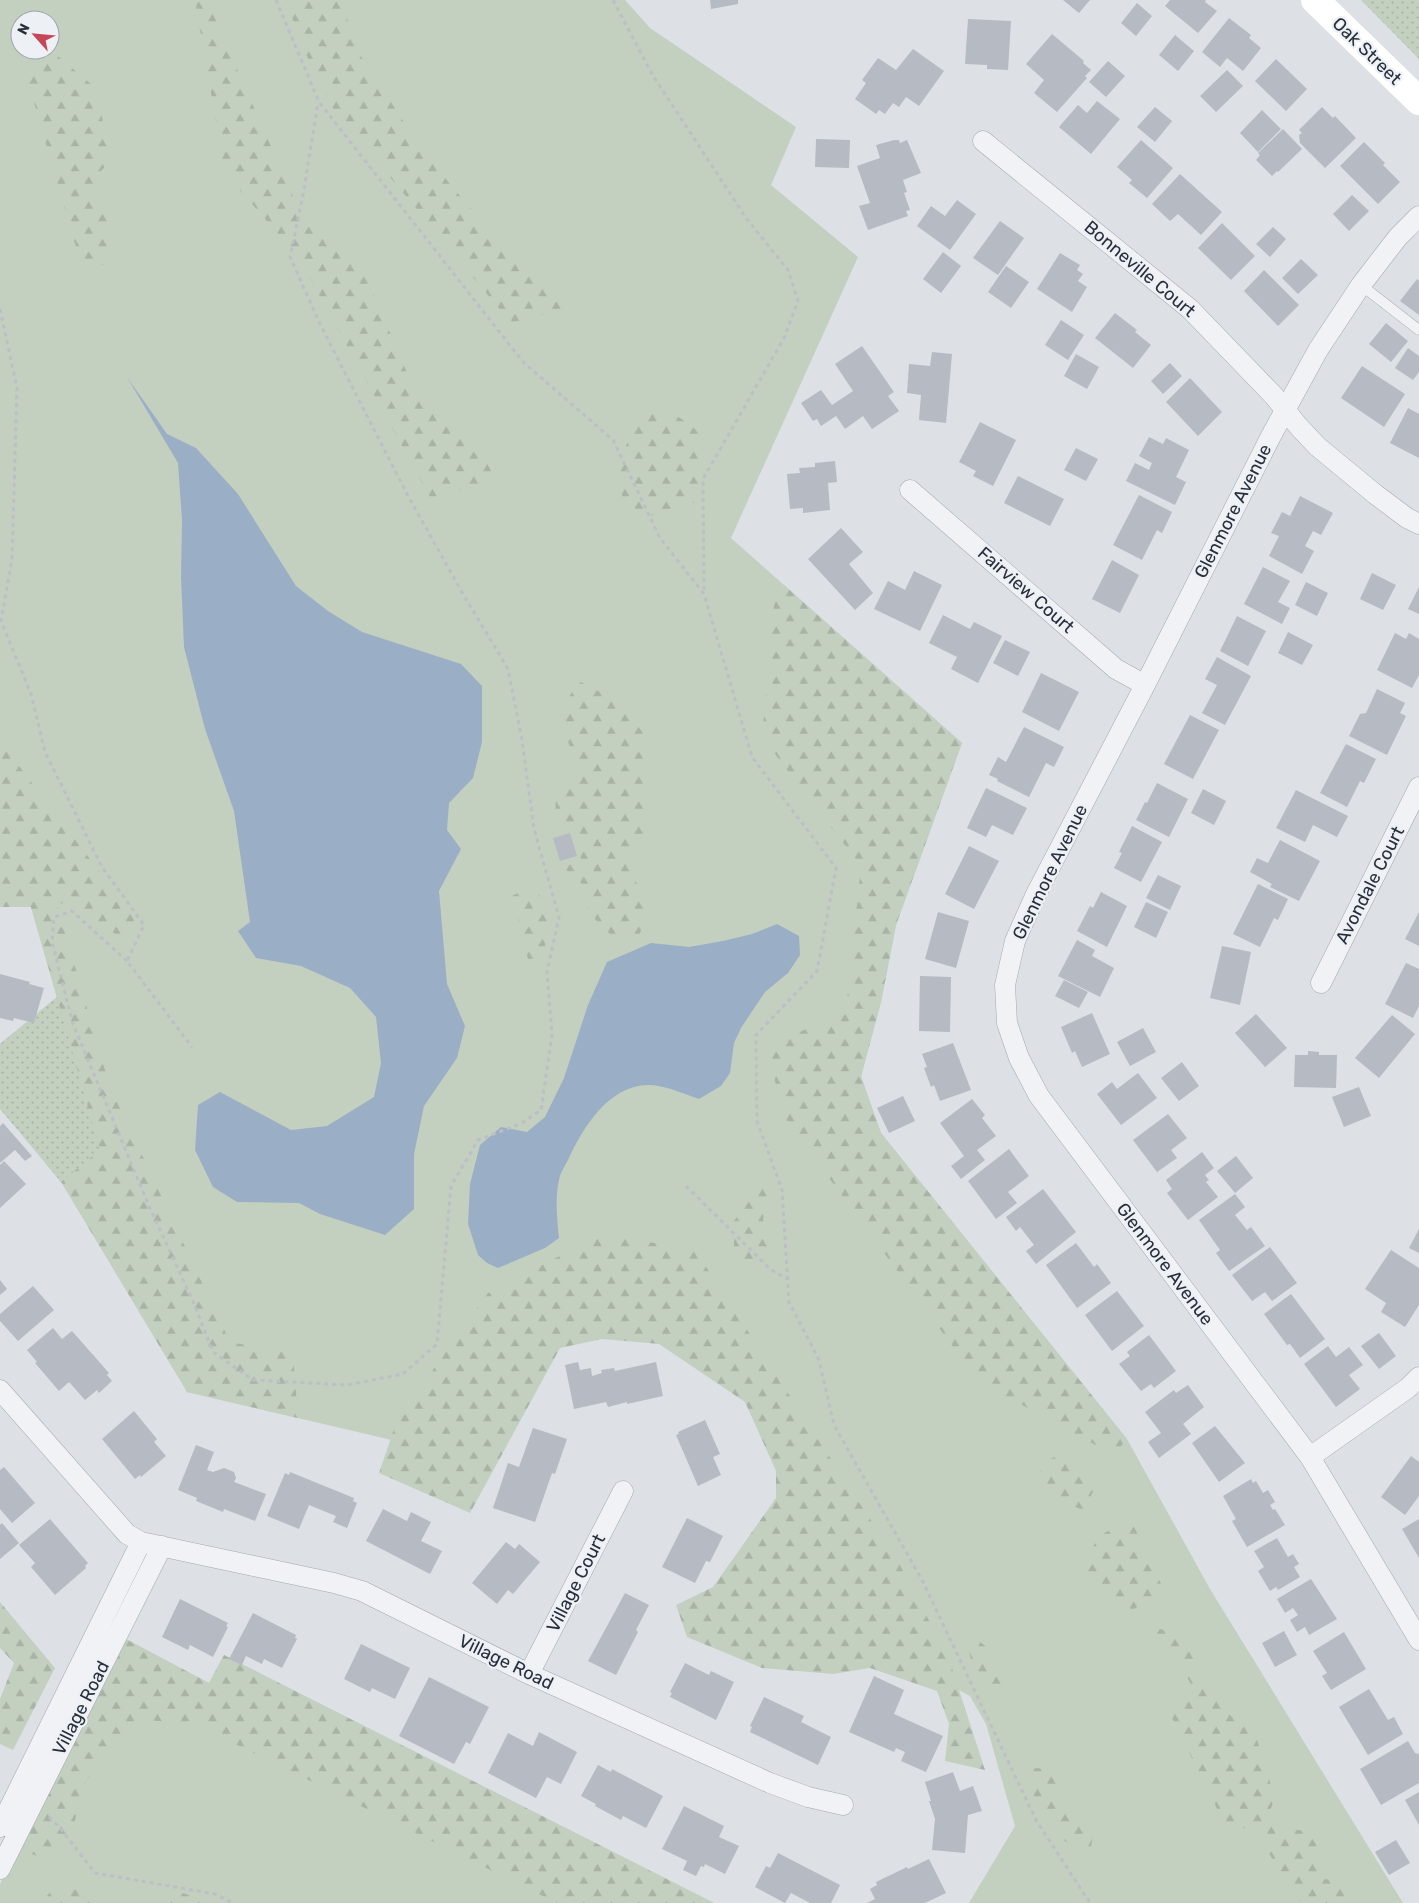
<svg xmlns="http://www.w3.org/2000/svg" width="1419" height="1903" font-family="Rubik,sans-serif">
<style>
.grass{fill:#c3d0bf;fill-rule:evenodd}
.forest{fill:url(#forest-firs)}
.park{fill:url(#park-dots)}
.water{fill:#9aafc5}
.building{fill:#b5bac3}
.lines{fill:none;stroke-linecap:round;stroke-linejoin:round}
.lane-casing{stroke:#a3a8b0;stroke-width:11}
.street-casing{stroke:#a3a8b0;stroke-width:21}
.path{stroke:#bcbfc5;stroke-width:3;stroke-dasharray:4 4;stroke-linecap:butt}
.lane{stroke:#f0f2f5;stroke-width:10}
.street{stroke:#f0f2f5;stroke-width:20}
.secondary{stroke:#fff;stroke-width:28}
.labels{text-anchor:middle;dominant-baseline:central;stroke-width:4.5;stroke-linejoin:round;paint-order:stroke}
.street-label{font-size:18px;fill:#282f3c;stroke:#edf0f4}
</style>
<defs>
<pattern id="forest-firs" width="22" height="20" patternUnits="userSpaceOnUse" patternTransform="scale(1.25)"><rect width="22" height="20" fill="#c3d0bf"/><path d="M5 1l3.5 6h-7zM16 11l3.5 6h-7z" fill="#a8b3a5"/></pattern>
<pattern id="park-dots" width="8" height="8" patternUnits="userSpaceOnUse" patternTransform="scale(1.25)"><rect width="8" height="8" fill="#c3d0bf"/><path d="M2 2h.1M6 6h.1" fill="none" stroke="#a8b3a5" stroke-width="1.8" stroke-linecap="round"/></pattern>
</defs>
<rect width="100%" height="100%" fill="#dde1e6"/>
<path class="grass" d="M0,0h625l25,28 146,99 -25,58 87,72 -127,281 231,205 -66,182 -15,77 -20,75 20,56 246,306 83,150 193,314h-434l46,-77 -29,-102 -16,-28 -202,-106 58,-126 -162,-156 -109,28 -65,127 -303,-71 -87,-243 -69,-242h-31zM20,20h30v30h-30z
M122,1637l87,46 15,-28 490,248h-714v-19z"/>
<path class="forest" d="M197,0h15l-2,7 84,192 67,66 50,117 76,81 12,24 -56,4 -1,28 -143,-261 -74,-85 -29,-166z
M286,0h55l16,50 67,103 68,81 85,72 -66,17 -179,-216 -30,-61z
M53,52l44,37 13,72 -17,19 21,60 -6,25 -27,-1 -53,-182z
M673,413l25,18 2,37 -4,34 -49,15 -24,-16 -7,-37 10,-18 12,-32z
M784,585l178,158 -66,182 -15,77 -20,74 20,57 246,306 -13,16 -136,-74 -193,-263 -19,-70 80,-38 15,-144 -99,-129 13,-143z
M579,681l32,17 32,34 6,110 -21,20 21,52 -11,23 -24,1 -20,-20 -9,-5 7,-13 -8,-14 -21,-19 18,-7 -7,-31 -19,-11 1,-23 26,-20 -25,-59z
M3,745l132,173 -8,25 -36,-27 -35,-15 54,186 120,255 63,12 5,64 -111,-26 -126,-210 -18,-22 -43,-116 57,-47 -26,-90h-31v-160z
M520,892l18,1 9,17v27l-8,33 -9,-2 -3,-13 3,-15 -8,-7 -10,-37z
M769,1183l-6,37 11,21 -21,36 -19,-24v-32l27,-36z
M602,1234l93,16 205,315 49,94 36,111 -40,-9 4,-37 -12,-33 -67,-23 -37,6 -71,-6 -75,-31 -11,-32 37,-18 63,-89v-27l-31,-69 -86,-58 -57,-5 -42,9 -90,165 -91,-40 18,-53 91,-127z
M1065,1452l17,14 11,26 -10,18 -27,-11 -17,-26 9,-13z
M1133,1524l30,64 -30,22 -25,-14 -22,-21c9,-37 7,-43 47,-51z
M0,1602l55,66 -42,82 -13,-6v-45l14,-36 -14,-15z
M1154,1628l27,5 12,21 9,31 21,14 7,16 13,6 8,-1 24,78 -7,18c7,15 31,11 44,18 4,3 9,12 12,16l-8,18 6,11 15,1 11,15 3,8h-51l-45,-72 -31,-8 -53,-107 21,-30 -12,-21 -24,-24z
M122,1637l87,46 15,-28 490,248h-157l-360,-178 -49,-5 -62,60 -12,44 -20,38 -37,-13z
M979,1641l10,8v16l13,19 -11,7c-11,-13 -25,-30 -21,-49z
M1032,1768l26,1 -1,25 37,38 -5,24 -27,-17 -28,-36z
M64,1886l5,3 13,-3 8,6 1,11h-42l-2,-7 6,-8z
M182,1893l34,10h-50z"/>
<path class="park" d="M1361,0h58v59z
M57,997l43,153 -39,32 -61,-73v-65z"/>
<path class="water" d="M127,377l40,57 29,14 42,46 58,92 32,25 34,21 99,32 21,22v56l-9,36 -24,25 -2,27 14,19 -22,42 8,93 18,42 -8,32 -33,48 -10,48v55l-29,26 -65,-21 -21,-11 -62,-1 -24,-15 -18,-37 3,-45 22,-13 71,38 36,-4 47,-29 7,-34 -5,-46 -26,-29 -49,-22 -45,-8 -18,-27 12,-9 -16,-111 -29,-82 -21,-82 -3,-70 1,-57 -4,-57z
M777,924l22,12 1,19 -12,18 -23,19 -24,36 -7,15 -4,30 -9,13 -22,13c-15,-5 -32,-13 -48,-14 -41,-2 -68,42 -83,75 -3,6 -8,13 -9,20 -4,17 -2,41 0,58l-14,10 -47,20 -11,-5 -9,-8 -10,-31 2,-40 10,-39 21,-18 26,5 18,-15 19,-39 24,-73 19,-43 44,-19 38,4 34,-6 29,-7z"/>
<path class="building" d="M710,0h28v4l-27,5z
M1063,0h27l-11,13z
M1170,0h36l-1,2 12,9 -19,22 -33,-27z
M1137,3l15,13 -16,20 -15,-13z
M1229,18l22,17 -2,3 12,10 -18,23 -16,-13 -7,9 -18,-15z
M968,19l43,2 -3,49 -21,-1v-4l-22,-1z
M1052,34l32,27 -1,2 8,7 -6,6 2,2 -30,34 -23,-19 10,-13 -18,-16z
M1175,35l19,16 -16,20 -19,-16z
M913,49l31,22 -25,35 -13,-9 -7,10 -6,-4 -8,11 -6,-4 -3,4 -21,-15 11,-16 -4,-3 16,-22 18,12z
M1276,59l31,30 -21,22 -31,-30z
M1108,61l17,15 -19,21 -17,-15z
M1227,70l16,16 -27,26 -16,-16z
M1097,101l23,18 -29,35 -32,-27 19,-22 9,8z
M1155,107l17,14 -17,21 -18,-15z
M1322,107l11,11 2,-2 21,22 -31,30 -25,-25 -1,-8 3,-2 -3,-3z
M1262,110l19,19 -23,23 -18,-19z
M1283,129l19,20 -24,23 -1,-1 -5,5 -16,-16 4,-5 -2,-2z
M816,139l34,1 -1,28 -34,-1z
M894,140h5l1,3 7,-3 14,33 -18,7 4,12 -3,1 6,17 -4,1 2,5 -40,14 -9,-24 11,-3 -13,-37 23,-8 -4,-13z
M1141,140l32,28 -26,30 -18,-15 3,-3 -15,-13z
M1364,142l21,21 -2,2 17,17 -22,22 -38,-38z
M1180,174l42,38 -21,23 -23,-21 -8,7 -18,-17z
M1352,195l17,16 -20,20 -16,-17z
M957,200l19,14 -26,36 -33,-24 14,-20 14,10z
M1000,221l24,17 -26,37 -25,-17z
M1222,223l33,33 -24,24 -33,-32z
M1273,227l13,12 -16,18 -14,-13z
M943,252l18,14 -20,27 -18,-14z
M1060,253l20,12 -3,5 6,4 -5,7 9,6 -15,25 -35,-23z
M1301,259l17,16 -20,19 -16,-16z
M1006,266l23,16 -18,26 -23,-16z
M1264,270l35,35 -21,21 -34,-35z
M1417,279l2,2v34l-19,-14z
M1115,313l22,17 -2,2 16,13 -18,23 -38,-30z
M1061,320l23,15 -16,25 -23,-15z
M1386,323l22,18 -17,21 -22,-18z
M862,346l32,46 -6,4 11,15 -27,18 -9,-13 -18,13 -9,-13 -15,10 -4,-7 -4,2 -12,-18 20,-13 11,15 21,-14 -18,-27z
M1408,348l11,8v16l-6,8 -18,-12z
M932,352l20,2 -6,69 -27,-3 2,-25 -14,-2 2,-29 21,2z
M1076,354l23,13 -12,22 -23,-13z
M1170,363l12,13 -19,18 -12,-13z
M1362,366l43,28 -21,33 -43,-29z
M1190,378l32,34 -24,24 -32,-34z
M1408,408l11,6v44l-29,-15z
M980,422l36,18 -23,46 -20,-10 3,-5 -17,-9z
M1149,437l14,7 3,-6 23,12 -13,27 10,5 -11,23 -49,-24 9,-18 14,7 3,-7 -13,-7z
M1076,448l22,11 -12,22 -22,-11z
M835,461l2,21 -9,1 2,27 -27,3v-5l-13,1 -3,-35 13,-1 -1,-5 16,-1v-4z
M1018,476l46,23 -14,27 -46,-23z
M1139,495l33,17 -10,21 -5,-3 -15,30 -29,-15z
M1300,496l33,17 -12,22 -8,-4 -8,15 9,5 -12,23 -33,-18 10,-20 -8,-3 11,-21 8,4z
M841,528l22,24 -14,12 24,29 -18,17 -47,-51z
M1112,560l27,15 -19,38 -28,-14z
M1263,567l27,14 -12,21 12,6 -8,16 -38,-20z
M914,571l28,14 -22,46 -46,-22 14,-28 17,9z
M1372,573l24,12 -13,25 -23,-11z
M1306,582l22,11 -11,23 -22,-11z
M1419,587v27l-11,-5z
M943,615l27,14 4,-7 28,14 -24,47 -27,-14 6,-12 -28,-14z
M1237,616l29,15 -18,35 -28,-15z
M1288,632l25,13 -11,20 -24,-12z
M1395,633l11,6 3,-6 10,6v36l-7,13 -35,-18z
M1005,640l25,12 -12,24 -25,-13z
M1217,657l34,19 -26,49 -23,-12 15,-28 -12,-6z
M1041,673l38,19 -20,39 -37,-19z
M1377,689l28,14 -5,10 6,3 -19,39 -38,-19 11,-22 6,-1z
M1190,715l29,15 -26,49 -29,-15z
M1024,727l40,20 -10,20 -8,-4 -17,34 -32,-16 1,-2 -9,-4 9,-18 8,5z
M1346,744l30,15 -12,24 -4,-2 -13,26 -27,-14z
M1157,783l31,16 -19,38 -33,-17 9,-18 2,1z
M986,788l41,20 -14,27 -21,-10 -6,12 -19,-9z
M1203,789l23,12 -12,24 -23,-12z
M1296,790l52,26 -11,21 -24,-12 -8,17 -29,-14z
M1132,826l30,16 -21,40 -27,-14 8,-15 -3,-1z
M570,833l7,23 -17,5 -7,-23z
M1280,840l40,21 -21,40 -29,-14 2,-3 -22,-12 7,-14 11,5z
M969,846l30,15 -25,48 -29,-15z
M1158,875l23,11 -11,24 -24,-12z
M1258,884l30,15 -10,21 -4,-2 -14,29 -27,-13z
M1101,892l26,14 -20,41 -30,-16 13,-25 3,2z
M1146,902l22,10 -12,26 -22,-11z
M938,912l31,9 -13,47 -31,-9z
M1419,912v34l-14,-7z
M1077,940l18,10 -3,6 22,12 -14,29 -42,-21z
M1222,946l29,6 -11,53 -30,-7z
M1406,963l13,6v37l-6,12 -28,-14z
M0,974l30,8 -1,2 15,4 -10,35 -20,-5 -1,3 -13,-3z
M920,976l31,1 -1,55 -31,-1z
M1064,980l24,12 -9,16 -24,-12z
M1092,1013l18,41 -28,13 -7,-16 -3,2 -11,-26z
M1256,1014l31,34 -22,19 -30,-34z
M1392,1015l23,19 -36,44 -24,-20z
M1143,1028l13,24 -26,14 -13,-24z
M953,1043l18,47 -31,11 -6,-16 -3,2 -7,-19 3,-1 -5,-13z
M1308,1051l11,1v3h18l-1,33 -42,-1 1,-32h13z
M1182,1062l17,24 -20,15 -18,-23z
M1138,1073l19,25 -36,27 -24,-31 15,-12 5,7z
M1359,1087l12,29 -27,11 -12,-30z
M903,1096l12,25 -26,12 -12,-25z
M972,1099l13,16 -3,3 14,18 -19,14 8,10 -24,19 -10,-13 13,-10 -24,-33z
M1168,1114l19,24 -16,12 6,8 -20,14 -24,-32z
M3,1123l29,33 -7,5 -10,-11 -15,13v-37z
M1009,1149l20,27 -21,16 9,11 -21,16 -28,-38z
M1202,1152l12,16 -9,7 4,5 -3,2 12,15 -30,23 -21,-27 5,-4 -6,-9z
M1236,1156l17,22 -18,15 -18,-22z
M4,1161l22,23 -26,24v-43z
M1043,1189l33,43 -40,32 -10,-13 8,-6 -14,-18 -4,4 -10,-14z
M1235,1194l10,13 -10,8 12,15 4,-3 14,19 -36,25 -13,-18 4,-3 -21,-30z
M1419,1229v24l-10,-5z
M1076,1243l18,24 3,-3 14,19 -34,25 -31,-43z
M1270,1247l27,36 -25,18 -7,-9 -13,9 -20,-26z
M1391,1250l28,18v37l-14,22 -24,-15 5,-9 -21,-14z
M0,1280l7,9 -7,6z
M33,1286l21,24 -36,31 -18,-20v-7z
M1117,1291l27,35 -32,25 -27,-36z
M1291,1294l34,45 -25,19 -10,-14 -3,1 -23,-31z
M53,1328l9,11 10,-8 37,42 -2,2 5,6 -13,12 -2,-3 -12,10 -16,-18 -10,9 -24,-28 2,-1 -10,-12z
M1379,1333l17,23 -17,13 -18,-23z
M1149,1335l27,36 -22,17 -3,-4 -10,7 -22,-27 11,-8 -3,-4z
M1328,1346l8,11 13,-10 14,18 -14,10 11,14 -24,18 -32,-43z
M578,1362l2,8 11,-2 1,8 10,-3 -1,-3 13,-2 1,3 41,-9 7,34 -36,8v-2l-19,5 -2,-5 -32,7 -9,-44z
M1188,1385l16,22 -21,17 8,10 -32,24 -11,-16 13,-9 -16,-21 29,-22 2,3z
M134,1411l23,28 -3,3 12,14 -25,21 -1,-2 -5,4 -33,-40z
M705,1420l15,34 -7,3 8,18 -23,11 -22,-51 3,-1 -1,-2z
M1215,1426l30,37 -26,19 -27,-39z
M533,1428l34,11 -12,35 -3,-1 -17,49 -42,-14 15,-45 11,4z
M196,1445l18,7 -7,18 6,2 11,-4 10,4 2,6 -2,4 32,12 -11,27 -31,-12 -1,3 -27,-11 1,-3 -19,-8z
M1411,1456l8,6v34l-14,19 -24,-18z
M4,1467l31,36 -23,20 -12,-14v-39z
M290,1472l64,26 -1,3 4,2 -10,25 -14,-6 3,-6 -27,-11 -10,24 -32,-13 18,-43 4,2z
M1251,1479l2,4 3,-2 7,12 5,-3 7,12 -5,3 3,5 2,-1 10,16 -38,22 -15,-26 4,-2 -13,-23z
M383,1509l24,12 4,-9 20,10 -10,19 21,10 -12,23 -64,-33z
M687,1518l36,18 -13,26 -4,-1 -11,22 -33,-16z
M50,1519l38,44 -3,3 1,2 -31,27 -24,-28 4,-4 -16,-18z
M1419,1519v39l-17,-29z
M2,1523l17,20 -19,16v-34z
M1277,1538l11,19 5,-3 6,10 -5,3 6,10 -22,13 -2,-3 -6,4 -12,-20 6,-4 -10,-16z
M506,1542l9,7 4,-5 21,18 -27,32 -5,-4 -11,14 -25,-21z
M1311,1579l26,40 -28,16 -4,-8 -8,5 -7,-12 8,-5 -5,-7 -8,5 -8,-14z
M625,1593l24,12 -13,25 2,2 -22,43 -28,-14z
M180,1599l48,24 -2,3 2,1 -15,30 -23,-12 -2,5 -26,-13z
M253,1613l43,22 -1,3 2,1 -15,29 -18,-9 -2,5 -16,-8 -4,9 -13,-6z
M1284,1631l13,24 -22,12 -13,-24z
M1344,1632l22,37 -35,21 -9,-14 5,-3 -14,-22z
M361,1644l49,24 -15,31 -23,-11 -2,4 -26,-13z
M685,1663l24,12 2,-4 23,11 -18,38 -46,-23 2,-4 -2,-1z
M874,1676l30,14 -10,24 49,22 -17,36 -25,-11 4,-9 -9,-4 -2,4 -45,-20z
M429,1677l60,30 -19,37 -4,-2 -12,22 -55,-28z
M1369,1689l19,31 6,-3 9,17 -35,21 -29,-48z
M764,1697l40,19 -3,6 30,15 -13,28 -68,-33 2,-5 -2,-1z
M539,1732l38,20 -16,32 -14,-7 -11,21 -48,-25 20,-40 25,13z
M1408,1741l7,12 4,1v29l-38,22 -21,-36z
M598,1765l13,7 1,-3 51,27 -17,32 -23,-12 -2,4 -26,-14 1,-2 -15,-8z
M953,1772l7,19 13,-5 9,25 -14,4 -3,38 -33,-3 3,-31 -6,-18h2l-6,-19z
M1419,1792v33l-14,-25z
M684,1806l40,20 -5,11 20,9 -14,28 -20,-10 -1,3 -3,-1 -5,10 -13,-6 4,-9 -25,-12z
M1396,1840l14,23 -21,12 -14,-23z
M778,1853l62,32 -9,18h-21l-19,-10 -6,10 -30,-16 11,-21 4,2z
M929,1859l17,34 -21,10h-58l8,-4 -5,-10 7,-4 -1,-3 31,-15 1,2z"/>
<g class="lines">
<g class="lane-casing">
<path id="lane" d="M1361,285l58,45"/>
</g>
<g class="street-casing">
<path id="street" d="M983,141l207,168 84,87 25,31 19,20 57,47 32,24 12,6
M1419,216l-21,21 -37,48 -43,65 -47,86 -126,249 -109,209 -21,47 -10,44 2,38 12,35 20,38 271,361 109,183
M910,490l206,179 29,16
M1321,983l98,-196
M0,1390l127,144 14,8 193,41 28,8 167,83 241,109 38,14 35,8
M1310,1457l98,-69 11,-11
M529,1674l94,-183
M0,1827l141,-285
M0,1869l162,-323"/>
</g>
<path class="path" d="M276,0l43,102 204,260 90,78 47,98 44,56 48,163 84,111 -19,103 -61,64 1,86 25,69 7,112 30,58 15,65 88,155 114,240 54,83
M613,0l39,74 94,144 42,52 10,31 -14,37 -81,141 1,114
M0,309l17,79 -5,171 -11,62 30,73 14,58 57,115 42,58 -17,36 65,86
M127,961l-55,-50 -18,6 -2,25 21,82 76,182 44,95 20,51 40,28 94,5 56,-11 34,-30 14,-158 27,-46 44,-17 19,-13 11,-75 -5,-63 12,-55 -25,-88 -12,-89 -14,-71 -45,-75 -55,-98 -87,-170 -31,-69 13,-62 15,-92
M686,1186l84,83 17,10
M49,1817l11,11 35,45 120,21 18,9"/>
<use href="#lane" class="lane"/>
<use href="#street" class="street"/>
<path class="secondary" d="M1315,0l104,101"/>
</g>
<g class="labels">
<g class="street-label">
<text transform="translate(1367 51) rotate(44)">Oak Street</text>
<text transform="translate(1140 269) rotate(40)">Bonneville Court</text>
<text transform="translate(1233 511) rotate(-63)">Glenmore Avenue</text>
<text transform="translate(1026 590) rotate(41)">Fairview Court</text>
<text transform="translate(1050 872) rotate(-64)">Glenmore Avenue</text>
<text transform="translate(1370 885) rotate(-63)">Avondale Court</text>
<text transform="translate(1165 1264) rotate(53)">Glenmore Avenue</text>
<text transform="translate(576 1583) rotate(-63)">Village Court</text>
<text transform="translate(506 1662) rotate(26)">Village Road</text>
<text transform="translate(81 1708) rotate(-63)">Village Road</text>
</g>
</g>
<g transform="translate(35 35) rotate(297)"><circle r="24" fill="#edf0f4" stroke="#9ea3aa"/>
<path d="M0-4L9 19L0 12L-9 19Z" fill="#c7475a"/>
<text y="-8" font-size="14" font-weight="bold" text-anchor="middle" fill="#282f3c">N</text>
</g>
</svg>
